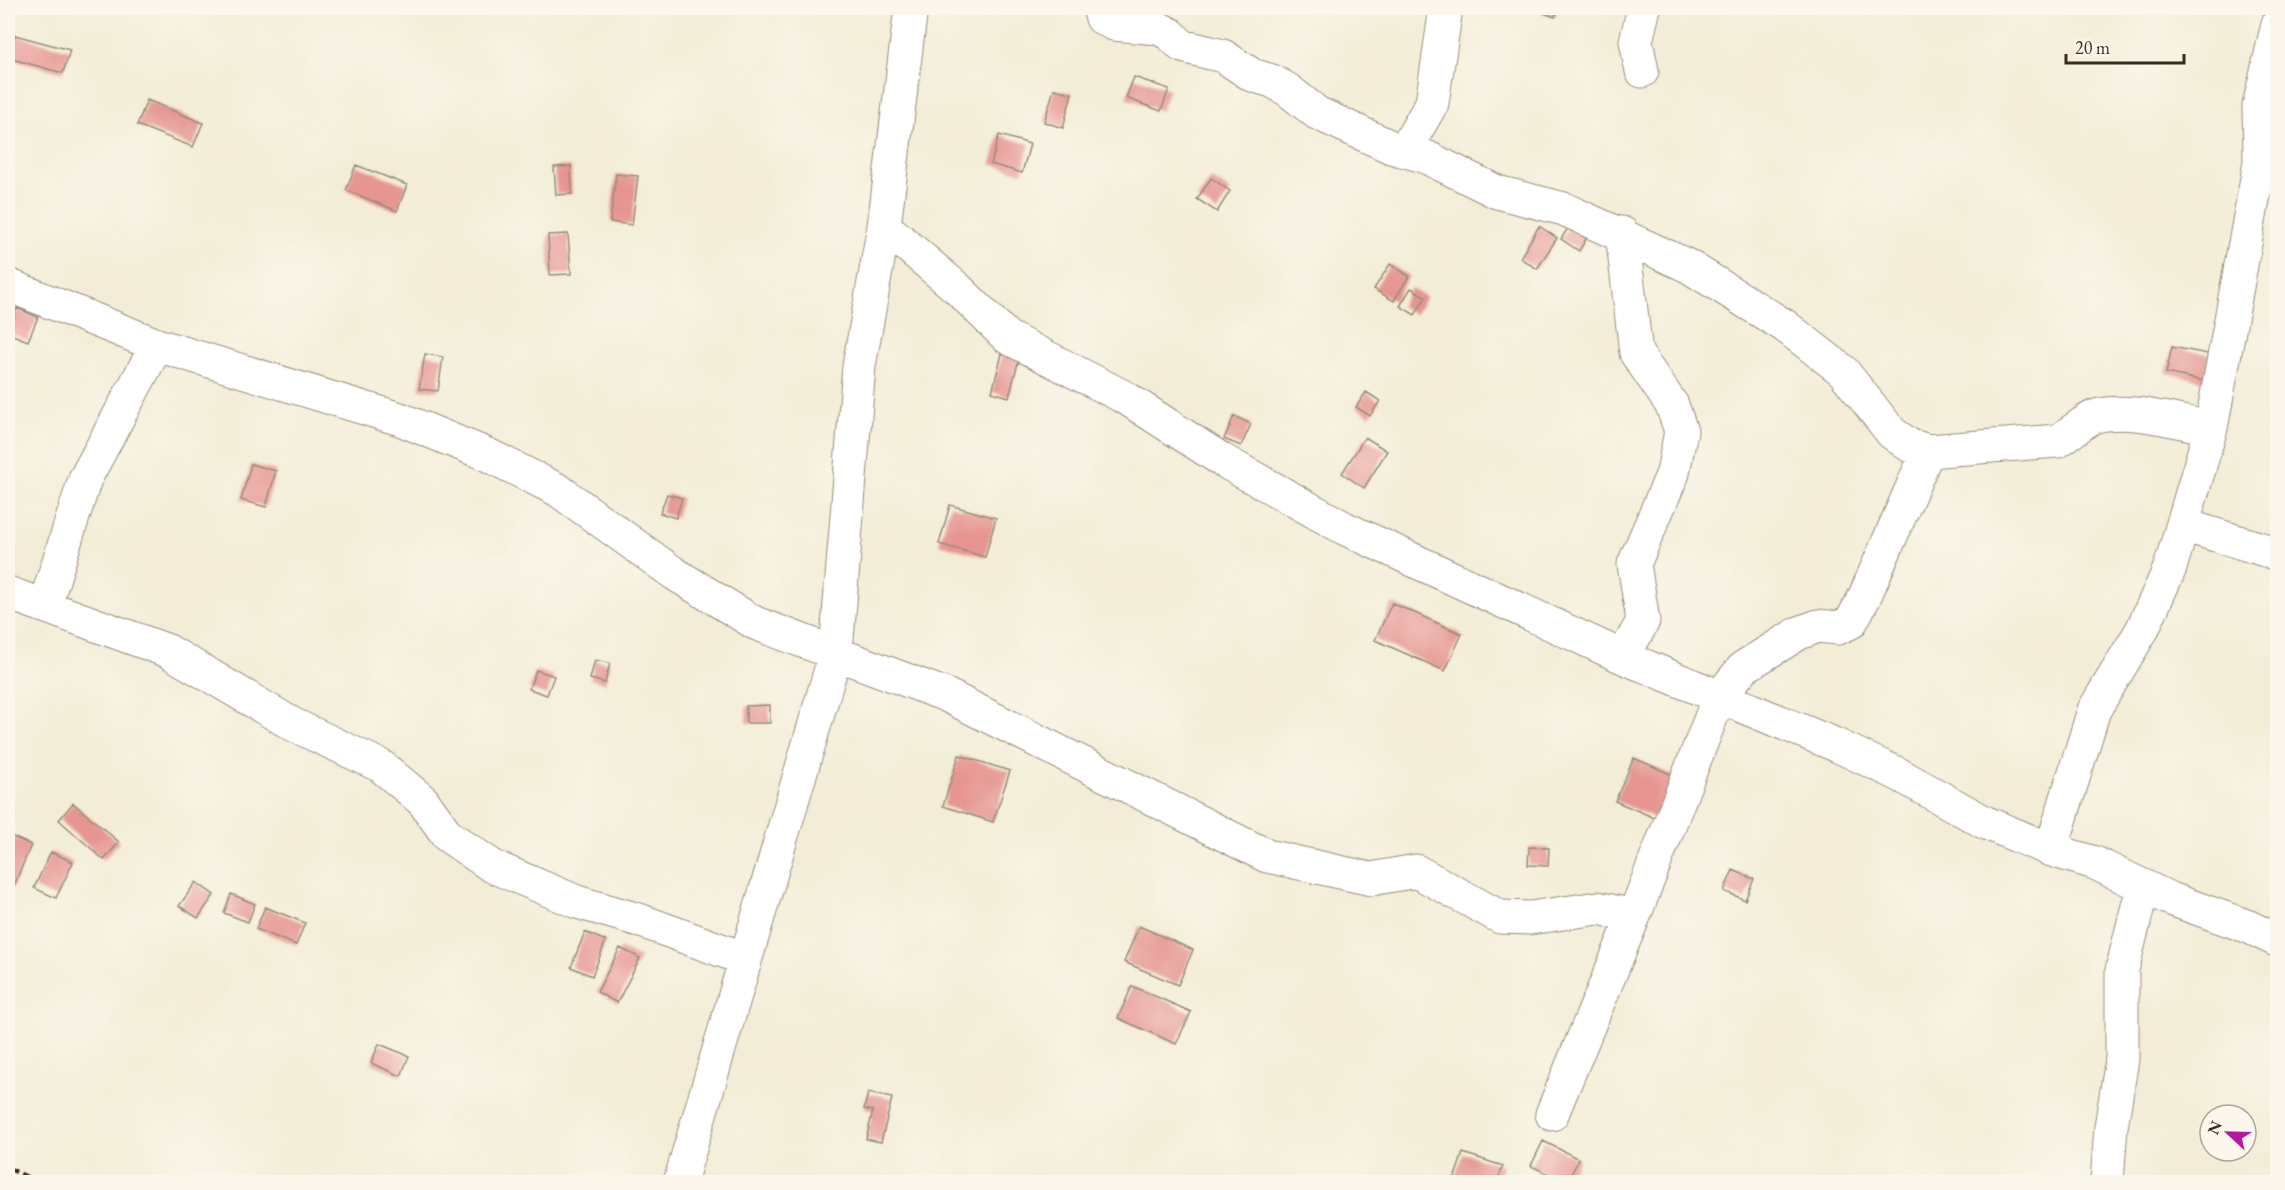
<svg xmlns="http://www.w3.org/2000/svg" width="2285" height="1190" font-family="'EB Garamond',serif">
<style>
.building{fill:#e69591}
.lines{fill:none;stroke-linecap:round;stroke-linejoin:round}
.street-casing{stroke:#978c7a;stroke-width:35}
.street{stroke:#fff;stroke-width:33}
.rail{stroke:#3b2a1e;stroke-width:4.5;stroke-dasharray:9 4.5;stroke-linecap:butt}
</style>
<rect width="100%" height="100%" fill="#fbf7ec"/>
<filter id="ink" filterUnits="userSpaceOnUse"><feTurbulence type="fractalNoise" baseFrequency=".0167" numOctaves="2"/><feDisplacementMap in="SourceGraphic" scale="12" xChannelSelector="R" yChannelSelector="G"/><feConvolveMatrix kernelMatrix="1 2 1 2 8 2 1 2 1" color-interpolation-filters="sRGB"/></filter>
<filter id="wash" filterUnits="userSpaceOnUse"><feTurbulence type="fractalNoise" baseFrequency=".008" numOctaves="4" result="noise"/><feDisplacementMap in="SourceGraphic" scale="24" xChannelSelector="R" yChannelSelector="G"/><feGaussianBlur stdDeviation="1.35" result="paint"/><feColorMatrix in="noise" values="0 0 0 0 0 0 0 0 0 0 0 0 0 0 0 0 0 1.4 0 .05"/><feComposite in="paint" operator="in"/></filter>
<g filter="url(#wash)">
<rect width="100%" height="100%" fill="#f3edd7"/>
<g id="blocks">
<path class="building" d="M1530,8h29l-4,9z
M15,35l55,15 -7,23 -55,-15z
M1134,77l35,12 -8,22 -35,-13z
M1054,89l18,4 -9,35 -19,-6z
M147,100l56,23 -10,24 -56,-22z
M999,135l31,9 -8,29 -31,-9z
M356,165l51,20 -10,26 -51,-21z
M571,166l1,28 -16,1 -2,-28z
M616,174l22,2 -6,49 -22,-3z
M1211,178l19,13 -13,21 -20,-13z
M1571,223l18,11 -10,17 -18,-12z
M1539,226l18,12 -20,31 -17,-11z
M568,234l3,40 -21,1 -2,-40z
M1390,264l19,12 -15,25 -20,-12z
M1411,288l15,9 -11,18 -15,-9z
M17,308l21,9 -10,24 -20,-8z
M2172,347l46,9 -5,27 -47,-10z
M425,354l18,3 -5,34 -19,-2z
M1002,354l17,5 -10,38 -17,-5z
M1366,392l14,9 -10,15 -14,-9z
M1234,416l17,8 -10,22 -17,-7z
M1365,437l22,14 -23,37 -22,-15z
M251,464l25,7 -10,36 -25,-7z
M667,494l15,4 -6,20 -16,-5z
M950,505l46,13 -11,39 -46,-13z
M1392,603l70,31 -17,37 -70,-31z
M595,660l15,3 -5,20 -15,-4z
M536,670l18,6 -7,19 -18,-6z
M770,705v18h-24v-17z
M959,755l51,16 -17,51 -50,-16z
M1634,758l41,18 -18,43 -42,-18z
M73,803l46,39 -15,18 -45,-40z
M8,835l23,10 -18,43 -5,-2z
M1529,847l20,1 -1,18 -20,-1z
M51,852l22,10 -17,36 -22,-10z
M1733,870l21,9 -9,21 -21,-9z
M196,882l18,13 -16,23 -19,-12z
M231,894l24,10 -7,18 -24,-9z
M265,907l40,16 -9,22 -40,-16z
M1139,926l54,24 -15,35 -54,-23z
M585,932l21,9 -14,35 -21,-9z
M620,948l20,10 -23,45 -20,-11z
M1132,986l59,26 -15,32 -58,-26z
M379,1044l30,12 -8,20 -30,-13z
M868,1093l24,5 -11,44 -15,-3 7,-28 -9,-2z
M1543,1141l36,18 -12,23 -36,-16z
M1463,1153l40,13 -6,16h-44z"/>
</g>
</g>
<g filter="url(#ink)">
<use href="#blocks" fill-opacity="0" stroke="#978c7a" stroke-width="1.5"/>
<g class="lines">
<g class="street-casing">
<path id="street" d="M1099,8l3,10 11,6 45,4 12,6 12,12 41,10 29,19 20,6 16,9 29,23 74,34 33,9 73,36 67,17 124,57 97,60 58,45 49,62 17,12 19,6 130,-10c10,-6 30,-23 38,-25 33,-9 81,6 115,12
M1642,71l-6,-30 8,-33
M1405,150l27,-47 14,-95
M884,226l73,62 50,49 119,61 96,62 122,68 279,129 213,88 62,29 86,48 67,28 44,13 73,35 81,29 29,14
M1622,233l14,120 36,52 9,26 -8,42 -39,91 9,57 -20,36
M8,285l149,60 243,74 88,36 70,35 117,84 80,49 191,72 321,161 104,23 45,-8 84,46 30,1 68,-10 36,8
M2183,525l95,29
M8,593l160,58 124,73 89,42 42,35 25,35 44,30 85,36 62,18 106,39
M45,605l40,-126 72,-134
M2051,850l43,-140 48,-80 28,-62 41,-140 49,-266 -1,-56 19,-82
M1552,1114l82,-198 85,-219 25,-30 55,-34 19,-7 20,2 13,-6 13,-24 64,-147
M680,1182l156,-530 23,-286 25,-140 27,-218
M2107,1182l4,-55 11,-68v-89l21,-84"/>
</g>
<use href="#street" class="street"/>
<path class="rail" d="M8,1168l29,14"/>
</g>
</g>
<rect width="2285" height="1190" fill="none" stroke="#fbf7ec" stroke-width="30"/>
<g transform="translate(2228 1133) rotate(292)"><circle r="28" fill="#fbf7ec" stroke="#aea59a" stroke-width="1.5"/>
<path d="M0-4.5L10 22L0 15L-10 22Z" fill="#b5179e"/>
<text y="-9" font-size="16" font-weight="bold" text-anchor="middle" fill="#3b2a1e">N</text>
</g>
<path d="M2066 54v9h118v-9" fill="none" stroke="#3b2a1e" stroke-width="3"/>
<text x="2075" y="54" font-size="18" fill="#3b2a1e" stroke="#fbf7ec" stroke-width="4.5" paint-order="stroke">20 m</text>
</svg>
